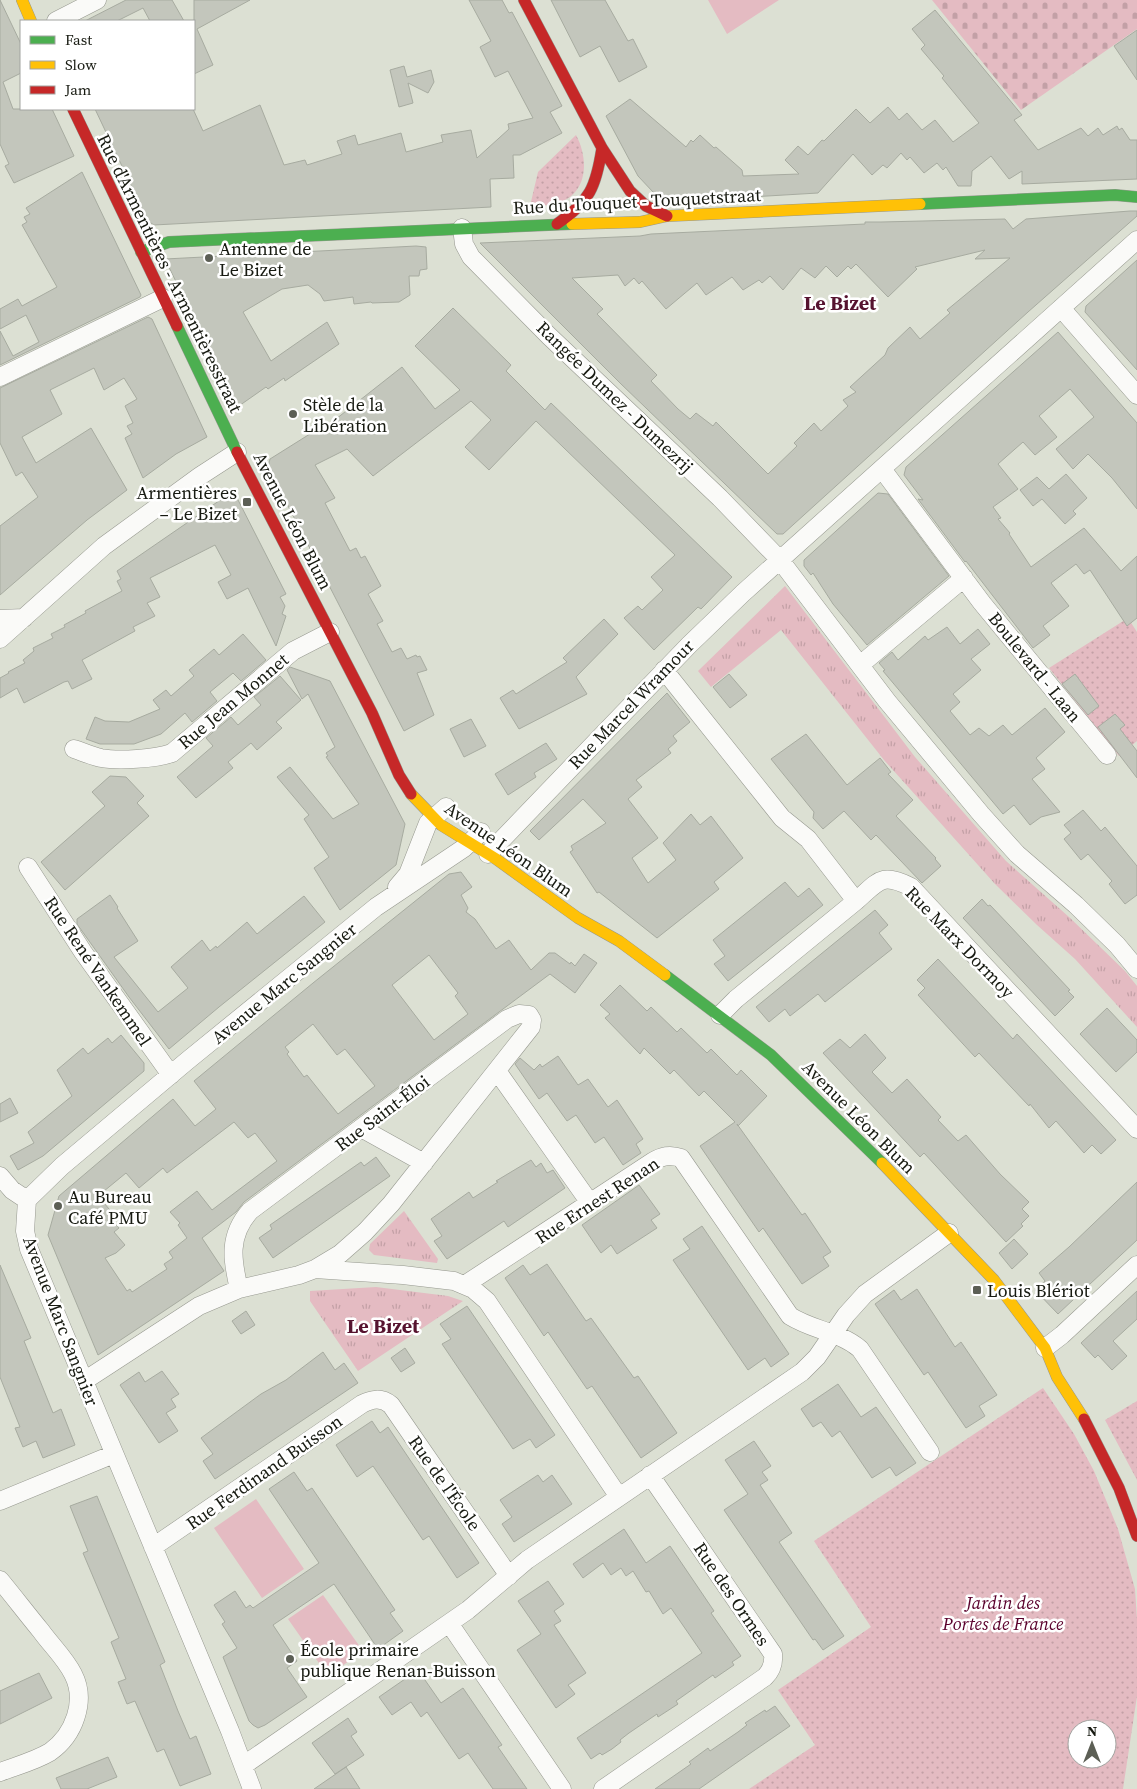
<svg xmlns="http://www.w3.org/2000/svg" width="1137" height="1789" font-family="'Source Serif 4',serif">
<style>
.grass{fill:url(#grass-tufts)}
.cemetery{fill:url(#cemetery-stones)}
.park{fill:url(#park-dots);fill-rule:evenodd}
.pitch{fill:#e4bbc2}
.building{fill:#c3c6bc;stroke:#a7aba0;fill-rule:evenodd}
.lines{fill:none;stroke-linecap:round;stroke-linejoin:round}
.street-casing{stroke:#96988f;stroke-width:19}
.fast-casing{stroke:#96988f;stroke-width:12}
.slow-casing{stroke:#96988f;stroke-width:12}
.jam-casing{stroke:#96988f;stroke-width:12}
.street{stroke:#fafaf8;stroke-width:18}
.fast{stroke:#4caf50;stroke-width:11}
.slow{stroke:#ffc107;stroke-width:11}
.jam{stroke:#c62828;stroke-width:11}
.poi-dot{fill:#5c5f55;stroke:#fff;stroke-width:2}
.labels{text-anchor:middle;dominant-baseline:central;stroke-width:5;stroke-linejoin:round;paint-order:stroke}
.street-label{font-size:18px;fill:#171a11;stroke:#fff}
.poi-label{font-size:18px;fill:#171a11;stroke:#fff;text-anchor:start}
.park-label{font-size:18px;font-style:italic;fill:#5a002c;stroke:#fff}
.quarter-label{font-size:20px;font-weight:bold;fill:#56132f;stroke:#fff}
</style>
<defs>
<pattern id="grass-tufts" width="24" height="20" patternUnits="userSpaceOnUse" patternTransform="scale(1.25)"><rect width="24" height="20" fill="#e4bbc2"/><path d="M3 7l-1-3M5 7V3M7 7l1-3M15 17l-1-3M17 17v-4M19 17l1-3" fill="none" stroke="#c3a0a6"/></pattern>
<pattern id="cemetery-stones" width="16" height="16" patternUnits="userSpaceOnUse" patternTransform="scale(1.25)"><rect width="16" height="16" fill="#e4bbc2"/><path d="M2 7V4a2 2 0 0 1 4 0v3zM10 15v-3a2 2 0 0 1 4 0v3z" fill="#c3a0a6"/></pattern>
<pattern id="park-dots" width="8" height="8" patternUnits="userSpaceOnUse" patternTransform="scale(1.25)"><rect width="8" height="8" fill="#e4bbc2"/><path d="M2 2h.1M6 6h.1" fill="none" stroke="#c3a0a6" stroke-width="1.8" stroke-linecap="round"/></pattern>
</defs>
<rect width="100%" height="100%" fill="#dce0d3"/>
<path class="grass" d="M785,586l130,171 91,104 63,56 56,54 12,15v41l-62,-68 -38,-34 -42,-41 -76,-85 -35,-39 -103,-130 -70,57 -13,-16z
M404,1211l34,48 -1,4 -63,-8 -5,-5 1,-6z
M376,1287l72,9 15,5 -105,70 -48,-70v-10z"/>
<path class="cemetery" d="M932,0h205v29l-116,81z"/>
<path class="park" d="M576,135c12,22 13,56 -15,67 -9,4 -22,3 -31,4l8,-34z
M1128,618l9,14v109l-18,15 -70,-88z
M1043,1388l31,46 20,37 24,58 17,60 2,31v76l-14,93h-374l66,-44 -37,-55 93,-63 -57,-86zM1077,1729h30v30h-30z
M1137,1401v79l-32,-60z"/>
<path class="pitch" d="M708,0h71l-52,34z
M256,1499l48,70 -42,29 -48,-70z
M323,1595l40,56 -35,25 -40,-57z"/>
<path class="building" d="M0,0l21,44v29l-18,9 10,27h39l22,47 -60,27 -9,-17 4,-2 -9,-20z
M126,0h46l12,21h-34l-7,-13 -26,13h-32z
M194,0h56l-53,29 16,36 -19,9z
M469,0h33l7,13 3,-1 50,94 -12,6 12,21 -42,22h-7l1,23 -24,1 1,28 -337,18 -6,-4 -53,-112h98l10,22 57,-26 24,60 21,-5 2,5 35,-11 -5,-13 18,-6 3,10 43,-12 5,19 37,-10 -2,-7 30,-5 6,28 32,-29 -1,-5 25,-6 -25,-47 -13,6 -15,-30 11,-6z
M551,0h54l23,41 5,-2 14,28 -28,15 -19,-36 -20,11z
M935,10l87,105 -8,5 24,30 43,-22 7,8 10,-8 5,7 14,-9 2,4 3,-2 8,12h7v39l-115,5v-13l-13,8 -18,-23 -19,15 -1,15h-13l-12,-19 -3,3 -6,-7 -13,10 -14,-16 -3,3 -6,-7 -14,15 -4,-3 -11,10 -19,-21 -35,39 -135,8 -23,-4 -7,-5 -15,-16 -32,-60 24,-17 56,48 5,-7 2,2 7,-7 14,13 2,-1 26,23 1,6 56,-2 -14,-14 13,-14 10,9 14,-15 2,1 32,-32 14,14 18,-16 11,13 8,-7 15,17 13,-10 18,22 26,-19 -37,-45 2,-2 -23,-27 4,-4 -13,-16z
M1137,30v50l-23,-34z
M404,66l3,11 24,-7 3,12 -6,11 -20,-10 5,20 -14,4 -9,-37z
M82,172l59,123 -1,2 -140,68v-34l13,25 26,-14 -13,-27 -26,14v-20l18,-10 4,7 35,-19 -35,-62 5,-3 -3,-5 6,-3 -4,-6z
M1130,211h7v5l-109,96 -245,222h-6l-157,-151 -140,-140 160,-7 11,-2 214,-10v-2h16l124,-3 8,10 13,-10zM985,250l-10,9 35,-1 -63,52 3,3 -30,26 -10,-12 -22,21 -3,7 -35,32 6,5 -13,8 5,6 -27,25 -7,-8 -20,20 3,3 -29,28 -52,-52 -3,4 -17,-13 -6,6 -12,-10 -27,-28 6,-6 -60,-61 6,-5 -31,-31 46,-3 7,11 9,-8 5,6 3,-3 24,28 31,-26 9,12 26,-18 11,13 16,-10 3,3 8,-7 13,14 18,-22 14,10 11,-12 11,11 11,-11 3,3 5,-5 32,33 29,-28 -2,-2z
M416,246l10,1 1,22 -7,1 -1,6h-10l1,19 -11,7 -27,1 -1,-1 -17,2 -1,-7 -29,4 -4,-7 -12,-9 -26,4 -39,23 28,49 56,-39 12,22 -54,37 -1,-3 -16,11 -2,-2 -30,21 -44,-93 -4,2 -10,-21 4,-2 -17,-35z
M1137,260v110l-52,-58 1,-6z
M453,308l58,57 -5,6 39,39 6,-7 181,174 -31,32 -3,-2 -44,43 -30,-32 14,-12 4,4 21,-20 -12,-13 24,-22 -139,-134 -47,49 -24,-23 26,-27 -20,-19 -98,75 -26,-27 -32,16 20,33 -10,5 25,48 6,-3 5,10 4,-2 16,30 -13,8 15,27 -6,3 15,28 9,-4 6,11 9,-4 1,2 3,-1 7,14 -10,3 17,42 -30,16 -136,-264 2,-8 51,-32 1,3 80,-63 33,42 25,-19 -45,-44z
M148,317l4,2 55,118 -31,17 -33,24 -18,-40 7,-4 -5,-8 6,-3 -8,-17 12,-7 -13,-21 -20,12 -10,-22 -44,22 12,24 -40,23 14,26 55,-35 36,62 -40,30 -87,75v-69l38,-29 -16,-25 -6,4 -16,-33v-55z
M1058,332l79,91v86l-25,-31 -24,-24 -15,15 -17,-20 38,-32 -24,-28 -31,27 18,21 -22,18 -12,-13 -25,22 20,25 -25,18 8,11 -3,1 12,14 -1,1 22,33 53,-39 37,43 16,-15v62l-10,8 -37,-56 -6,4 -8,-10 -25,19 18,23 -26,20 7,9 -17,13 -67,-87 -1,1 -47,-63 5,1 -19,-25 2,-8z
M1066,474l21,24 -14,13 3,3 -11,10 -23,-25 -9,7 -13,-16 17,-13 12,12z
M878,493l10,1 61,82 -82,69 -34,-41 -20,-31 -2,2 -7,-9v-6z
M229,494l7,2 50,98 -6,3 5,9 -3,8 4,2 -10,30 -28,-58 -21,11 -9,-17 13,-7 -16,-30 -65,33 10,19 -13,6 8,13 -22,11 2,4 -53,29 10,19 -20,10 -4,-8 -4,1 -40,21 -7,-15 -17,10v-20l9,-5 -1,-1 17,-9 -2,-3 11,-9 -1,-3 20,-10 -2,-4 14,-7 -1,-2 22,-12 -1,-2 37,-20 -5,-10 4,-2 -4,-8z
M604,619l14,15 -42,43 11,17 -68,35 -19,-31 13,-8 3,4 51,-32 -4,-4z
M947,627l13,17 18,-15 12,15 -19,15 10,11 -28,24 7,8 -10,9 20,24 9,-7 10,8 14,-11 9,10 33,-27 20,24 -29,26 9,11 -13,10 28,33 -19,5 -11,8 -16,-20 -11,9 -120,-143 2,-1 -6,-7 13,-11 6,8 27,-24 3,4z
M243,634l23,26 -25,21 -8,-8 -23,19 7,9 -25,21 -7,-9 -24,21 -27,10h-34l-14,-5 9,-22 10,4 24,1 31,-13 -7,-9 13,-10 5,6 23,-20 -5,-6 25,-21 5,6z
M290,667l40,14 75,143 -9,41 -56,45 -26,-42 15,-11 -25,-38 5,-4 -32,-38 13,-10 43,52 26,-15 -33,-47 2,-1 -2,-3 9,-6 -27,-53 -6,5 -15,-29z
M729,674l18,21 -17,13 -17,-21z
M1075,674l24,32 -11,9 -26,-31z
M280,676l21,24 -25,22 6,6 -25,22 -6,-7 -23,19 5,6 -37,30 -19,-21 36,-31 -7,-8 25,-21 7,8 23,-20 -7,-8z
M667,693l23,29 -17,14 4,5 -9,8 3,4 -35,27 6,7 -14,12 30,39 -26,20 16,25 28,-23 -13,-17 28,-29 9,11 11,-9 32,42 -29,24 5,7 -62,49 -58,-46 -2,1 -27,-41 3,-2 -2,-4 35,-23 -23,-24 -44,41 -9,-9z
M1115,714l10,11 -5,4 17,22v27l-39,-51z
M471,719l15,27 -22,11 -14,-28z
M806,734l41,51 33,-27 11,14 -3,2 25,26 -17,16 40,42 -1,1 6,7 -19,17 -46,-48 -5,5 -27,-29 -21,18 -10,-11 1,-6 -43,-53z
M546,743l11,16 -23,14 2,4 -28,18 -13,-21z
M110,776l16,1 18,19 -7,7 12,13 -84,74 -24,-28 64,-56 -13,-14z
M1083,810l18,21 4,-4 32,39v29l-12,9 -16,-20 3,-3 -24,-27 -7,6 -17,-21 7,-6 -7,-8z
M461,872l11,15 -11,8 7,13 -2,4 9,7 21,30 13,-9 22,30 18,-17h6l15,11 1,-2 4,4 9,-12 13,9 -22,30 -25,-19 -306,228 -8,10 -34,26 22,33 -126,84 -50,-120 11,-39 114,-97 22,27 21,-17 -22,-28 119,-98 136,-109zM429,955l29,38 -3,3 13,18 -34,26 -42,-55zM313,1024l24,31 8,-6 30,37 -37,28 -31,-39 -3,2 -17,-23 2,-2 -4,-5zM234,1122l14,16 7,-5 22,28 -65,49 -15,-19 -27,21 10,11 -2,2 9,13 -18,14 4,6 -9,6 3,5 -35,23 -2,-3 -3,2 -22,-33 11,-5 9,-8 -11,-13 5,-4 -8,-9 4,-3 -17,-20 28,-23 13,15 24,-20 4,5z
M785,882l13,15 11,-9 14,17 -95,76 -14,-17 11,-8 -12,-16z
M110,895l8,12 -1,1 21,33 -24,16 44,55 30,-24 -17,-21 31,-27 8,11 6,-5 1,2 30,-26 10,12 47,-38 21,26 -106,85 -50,42 -40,-52 -52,-73v-5z
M982,899l6,7 2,-1 19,20 61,65 -2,1 6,6 -19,19 -92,-98z
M875,910l13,15 -9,8 13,16 -67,53 -7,-8 -28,22 -5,-7 -16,13 -13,-15z
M938,959l75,80 4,-5 99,106 -15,14 -9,-9 -8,8 -28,-32 -7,7 -19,-24 -1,2 -50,-53 -4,4 -57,-62 7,-7 -8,-8z
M620,985l27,26 4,-4 26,25 4,-4 26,25 4,-4 26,26 4,-5 26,26 -29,30 -1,-2 65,91 3,-2 26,39 -8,5 6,9 -27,18 -39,-56 -4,4 -59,-86 35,-24 -31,-31 -5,5 -25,-26 -4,4 -26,-26 -4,6 -35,-36 5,-4 -10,-9z
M1107,1008l30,32v12l-21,20 -36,-38z
M865,1034l21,24 -14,14 20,21 15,-14 34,38 -3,3 20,21 8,-6 34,39 29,28 -7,7 7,7 -8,8 2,2 -17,16 -82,-89 -4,4 -97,-104 17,-14 10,9z
M121,1035l23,28v8l-101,85 -25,14 -8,-14 24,-13 -6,-11 44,-36 -15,-26 26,-22 5,6 20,-16 4,5z
M558,1056l20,29 10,-6 20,28 9,-7 26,39 -7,5 5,9 -18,12 -19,-28 -9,6 -19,-28 -9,6 -20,-28 -8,6 -24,-35 5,-6 14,12 6,-6 2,3z
M10,1098l8,15 -18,9v-18z
M376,1157l14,19 -117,82 -14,-20 13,-9 -2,-4 91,-63 3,4z
M531,1160l5,7 5,-4 6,10 6,-3 12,18 -57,39 -4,-6 -57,38 -13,-18 8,-5 -11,-17 38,-27 4,6 25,-16 -2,-1z
M1137,1182v58l-79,74 -23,-24 10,-9 -6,-8 30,-26z
M639,1185l21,29 -9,6 6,8 -40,26 -6,-9 -10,8 -19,-28z
M702,1226l87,128 -18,13 -6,-9 -17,12 -75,-110 17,-11 -7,-10z
M1014,1239l14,15 -16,15 -13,-16z
M547,1264l39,57 5,-3 43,60 4,-2 39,57 -36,25 -49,-72 -5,3 -39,-57 -4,4 -39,-58 18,-13 7,10z
M0,1265l31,73 -7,3 29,72 8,-4 14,36 -32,13 -7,-17 -13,6 -8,-19 5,-1 -20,-50z
M917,1289l38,58 6,-5 36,53 -18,11 6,10 -19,12 -38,-56 -4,3 -49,-71 19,-14 7,10z
M1137,1291v28l-24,22 14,15 -15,14 -14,-15 -3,3 -14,-15z
M467,1306l88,129 -19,13 -6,-9 -17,10 -71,-105 9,-5 -11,-15z
M246,1311l9,14 -14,9 -9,-13z
M405,1348l10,15 -14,9 -10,-14z
M323,1352l12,18 9,-7 14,20 -143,96 -12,-18 10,-7 -12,-16 60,-44 25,-14z
M162,1371l17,23 -8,5 5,8 -10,6 12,18 -19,12 -39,-58 19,-13 6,10z
M838,1384l23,33 15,-10 40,56 -20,13 -6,-9 -18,11 -32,-47 -8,6 -11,-15 -8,5 -12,-18z
M372,1421l8,12 8,-6 91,136 -22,15 -28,-42 -6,4 -50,-74 -16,11 -21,-32z
M754,1441l17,25 -9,6 6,8 -8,5 32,48 -13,9 65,94 -21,14 -8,-11 -2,1 -89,-130 24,-16 -23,-34z
M294,1472l13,19 5,-3 83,122 -5,3 13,18 -25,18 -44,-65 -61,41 24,36 -10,7 20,29 -42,28 -7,3 -5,-3 -4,-4 -26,-64 14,-9 -15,-24 3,-2 -11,-17 21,-14 11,17 4,-3 3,3 66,-45 -50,-74z
M538,1475l5,7 9,-7 20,29 -58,38 -12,-18 10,-7 -12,-17z
M97,1496l68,166 -5,3 18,46 12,28 6,-3 15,38 -31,12 -16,-37 -7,3 -22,-51 -8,3 -9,-22 8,-3 -15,-37 8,-4 -36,-85 5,-2 -18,-45z
M624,1529l22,34 24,-17 44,65 -3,2 30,43 -9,6 2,3 -19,13 -2,-3 -37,26 2,3 -20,13 -1,-3 -28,19 -9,7 1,2 -9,7 -10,6 -2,-2 -9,6 -14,-21 125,-85 -31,-45 -8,6 -14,-23 -3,1 -13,-21 -7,5 -5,-8 -10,7 -8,-12 -20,15 -10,-14z
M548,1581l16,23 -10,7 7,10 -7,4 32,48 -18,12 7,9 -19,14 -39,-58 24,-16 -23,-33z
M418,1670l23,33 22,-15 39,57 -4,2 29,42h-34l-25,-36 -9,6 -32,-47 -6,5 -10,-15 -19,13 -13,-18z
M39,1673l13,25 -52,26v-33z
M775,1706l15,20 -38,26 -53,37h-44l36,-25 -2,-2 19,-14 2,3 28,-19 9,-7 -2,-2 20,-13 1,2z
M348,1718l9,14 -6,4 13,19 -29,19 -23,-31z
M108,1757l9,20 -30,12h-26l-5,-11z
M346,1767l14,22h-46z"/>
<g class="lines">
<g class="street-casing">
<path id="street" d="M56,21l41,-21
M462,228l2,16 7,13 78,79 171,162 60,62 107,141 94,113 36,40 59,51 41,40 20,24
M1061,308l76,87
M0,377l163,-79
M882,469l100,134 125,152
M0,619l24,-1
M0,639l104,-93 96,-70 37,-24
M860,665l104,-87
M664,670l118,148 26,21 48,62c23,-20 25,-29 55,-14l226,242
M74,749c9,3 18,7 27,9 17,3 55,1 71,-5l121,-102 37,-19
M488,854l201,-209 54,-52 394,-353
M28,867l55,85 88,123
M397,887l11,-13 20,-51 18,-16
M720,1015l16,-16 120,-98
M497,1071l93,132
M361,1128l63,35
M0,1176l12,14 15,10
M315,1269l88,6 51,6 19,8 14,12 132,196
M466,1284l186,-122c10,-6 18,-8 29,-4l109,158c22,14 50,16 70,33l70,103
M1045,1348l17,-13 75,-70
M84,1381l115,-75 40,-17 60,-14 16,-6 25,-15 25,-22 26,-28 140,-177 1,-7 -3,-5 -10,-1 -12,5 -257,192c-22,25 -18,49 -11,78
M0,1501l114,-47
M153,1547l209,-143c10,-5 19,-7 29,1l118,171
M0,1580c14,17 27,34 41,51 10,14 24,27 32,43 14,27 1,61 -23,78 -15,9 -34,14 -50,20
M449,1623l113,166
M244,1765l224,-155 59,-50 275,-188 15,-15 29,-42 19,-21 84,-61
M252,1789l-22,-58 -201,-482 -4,-18 2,-31 35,-34 125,-105 189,-154 88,-59 17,-16
M603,1789l162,-112c7,-7 9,-14 8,-23l-123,-179"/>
</g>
<g class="fast-casing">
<path id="fast" d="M920,204l195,-9 22,2
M141,252l28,-10 403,-18
M177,326l60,126
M665,975l106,80 111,108"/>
</g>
<g class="slow-casing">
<path id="slow" d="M22,0l9,21
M572,224l68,-2 27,-6 253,-12
M411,794l30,31 55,34 82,59 41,23 46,34
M882,1163l112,117 51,68 12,29 27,42"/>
</g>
<g class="jam-casing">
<path id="jam" d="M524,0l78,148 28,43 16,15 21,10
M73,109l104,217
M557,224c33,-23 39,-37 45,-76
M237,452l135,261 27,62 12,19
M1084,1419l35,69 18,48"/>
</g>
<use href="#street" class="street"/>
<use href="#fast" class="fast"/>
<use href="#slow" class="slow"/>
<use href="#jam" class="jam"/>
</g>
<g class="poi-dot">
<circle cx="209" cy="258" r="5"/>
<circle cx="293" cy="414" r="5"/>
<rect x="242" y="497" width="10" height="10" rx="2.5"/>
<circle cx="58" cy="1206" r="5"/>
<rect x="972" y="1285" width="10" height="10" rx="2.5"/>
<circle cx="290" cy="1659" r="5"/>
</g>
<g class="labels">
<g class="street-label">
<text transform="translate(637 201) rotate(-3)">Rue du Touquet - Touquetstraat</text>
<text transform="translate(170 273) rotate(64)">Rue d'Armentières - Armentièresstraat</text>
<text transform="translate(615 397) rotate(44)">Rangée Dumez - Dumezrij</text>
<text transform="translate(293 521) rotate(63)">Avenue Léon Blum</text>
<text transform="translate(1035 667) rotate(51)">Boulevard - Laan</text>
<text transform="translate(233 701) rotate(-40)">Rue Jean Monnet</text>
<text transform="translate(631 704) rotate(-46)">Rue Marcel Wramour</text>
<text transform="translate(509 849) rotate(35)">Avenue Léon Blum</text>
<text transform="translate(960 942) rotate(46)">Rue Marx Dormoy</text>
<text transform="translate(98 971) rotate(56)">Rue René Vankemmel</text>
<text transform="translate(284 983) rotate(-39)">Avenue Marc Sangnier</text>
<text transform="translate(382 1113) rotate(-37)">Rue Saint-Éloi</text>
<text transform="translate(859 1117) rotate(45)">Avenue Léon Blum</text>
<text transform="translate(597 1200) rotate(-33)">Rue Ernest Renan</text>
<text transform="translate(61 1321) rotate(69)">Avenue Marc Sangnier</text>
<text transform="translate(264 1472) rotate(-35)">Rue Ferdinand Buisson</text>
<text transform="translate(445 1483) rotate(55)">Rue de l'École</text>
<text transform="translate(732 1594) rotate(56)">Rue des Ormes</text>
</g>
<g class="poi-label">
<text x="219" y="248">Antenne de<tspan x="219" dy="21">Le Bizet</tspan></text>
<text x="303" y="404">Stèle de la<tspan x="303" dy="21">Libération</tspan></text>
<text x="237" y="492" text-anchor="end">Armentières<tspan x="237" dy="21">– Le Bizet</tspan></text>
<text x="68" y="1196">Au Bureau<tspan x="68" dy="21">Café PMU</tspan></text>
<text x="987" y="1290">Louis Blériot</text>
<text x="300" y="1649">École primaire<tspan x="300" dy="21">publique Renan-Buisson</tspan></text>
</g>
<g class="park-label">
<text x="1003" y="1602">Jardin des<tspan x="1003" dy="21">Portes de France</tspan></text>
</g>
<g class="quarter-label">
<text x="840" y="303">Le Bizet</text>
<text x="383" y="1326">Le Bizet</text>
</g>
</g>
<rect x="20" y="20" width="175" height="90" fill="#ffffff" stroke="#a2a3a0"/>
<rect x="30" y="36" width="25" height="8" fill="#4caf50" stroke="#a2a3a0"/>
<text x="65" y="45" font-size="15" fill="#171a11">Fast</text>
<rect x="30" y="61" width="25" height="8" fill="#ffc107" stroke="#a2a3a0"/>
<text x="65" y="70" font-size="15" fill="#171a11">Slow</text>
<rect x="30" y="86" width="25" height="8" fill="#c62828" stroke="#a2a3a0"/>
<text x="65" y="95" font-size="15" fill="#171a11">Jam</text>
<g transform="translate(1092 1744)"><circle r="24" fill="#ffffff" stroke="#a2a3a0"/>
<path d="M0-4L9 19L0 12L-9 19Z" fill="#5c5f55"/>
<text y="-8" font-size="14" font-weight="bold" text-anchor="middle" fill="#171a11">N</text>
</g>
</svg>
